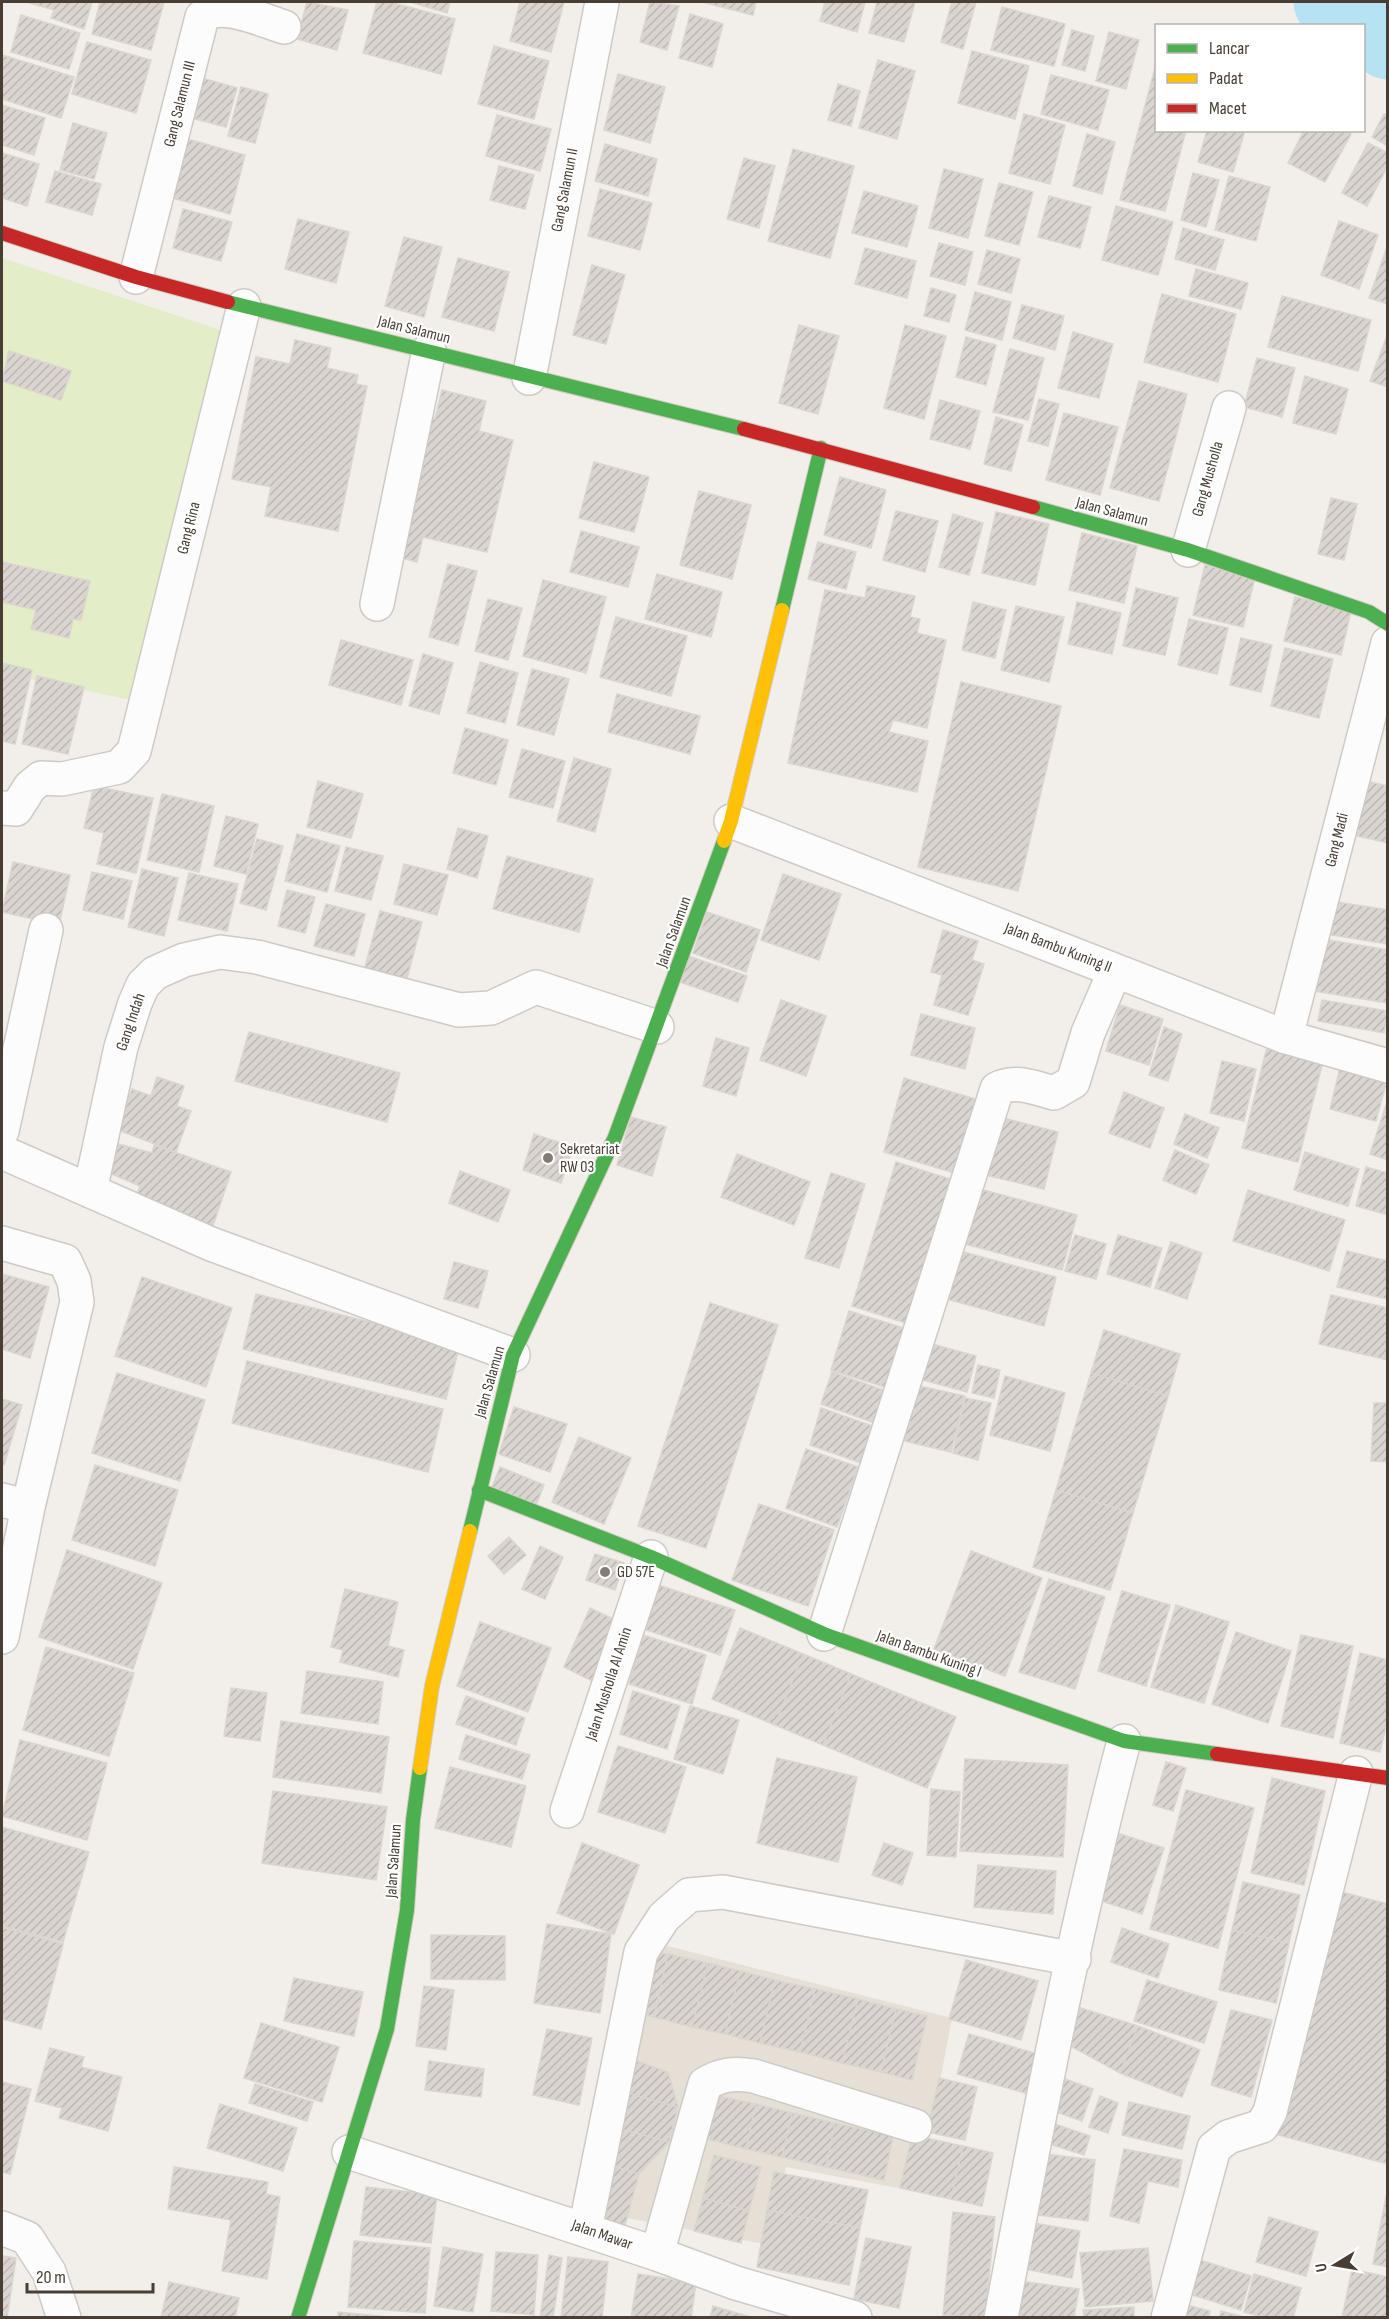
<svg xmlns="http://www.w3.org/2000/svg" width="1389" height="2319" font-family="'Sofia Sans Condensed',sans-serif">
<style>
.residential{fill:#e6dfd6}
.green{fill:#e3edc7}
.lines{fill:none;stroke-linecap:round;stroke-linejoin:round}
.river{stroke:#b6e3f3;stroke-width:75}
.building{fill:url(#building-hatch);stroke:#dad5cf;stroke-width:1.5}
.street-casing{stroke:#cecac6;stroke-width:36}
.fast-casing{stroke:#d3cbc1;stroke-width:16}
.slow-casing{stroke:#d3cbc1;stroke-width:16}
.jam-casing{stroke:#d3cbc1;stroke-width:16}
.street{stroke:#fdfcfc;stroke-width:33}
.fast{stroke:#4caf50;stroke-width:14}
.slow{stroke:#ffc107;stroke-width:14}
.jam{stroke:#c62828;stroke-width:14}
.poi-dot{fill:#847c74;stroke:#fff;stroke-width:2}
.labels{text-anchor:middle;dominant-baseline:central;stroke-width:4.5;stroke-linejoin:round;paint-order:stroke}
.street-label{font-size:16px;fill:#483e34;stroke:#fff}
.poi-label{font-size:16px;fill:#483e34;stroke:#fff;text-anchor:start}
</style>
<defs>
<pattern id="building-hatch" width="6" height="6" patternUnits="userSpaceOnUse" patternTransform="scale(1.5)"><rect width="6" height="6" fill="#dad5d0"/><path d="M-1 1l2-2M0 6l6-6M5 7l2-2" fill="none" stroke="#bdb8b3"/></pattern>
</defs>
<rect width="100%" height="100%" fill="#f2eeea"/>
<path class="residential" d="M636,1938l316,80 -33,174 -133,-25 -17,78 -179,-34z"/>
<path class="green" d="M2,258l225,74 -87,370 -138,-29z"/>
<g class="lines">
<path class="river" d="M1331,2l57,40"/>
</g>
<path class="building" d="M26,2h66l-8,27 -33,-11 3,-8z
M100,2h64l-13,48 -59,-16z
M307,2l41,8 -11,40 -40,-11z
M377,2h12l66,17 -14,55 -78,-21z
M410,2h40l-3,11z
M520,2h44l-13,50 -41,-11z
M650,2l29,4 -12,44 -27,-8z
M702,2h54l-3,13z
M825,2h40l-8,30 -37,-11z
M877,2h38l-11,40 -35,-9z
M952,2h24l-13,47 -22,-7z
M1002,7l63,17 -11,42 -63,-16z
M690,14l33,10 -11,43 -33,-9z
M21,15l59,18 -11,36 -58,-17z
M1072,30l22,6 -9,35 -23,-6z
M1109,32l30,8 -13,49 -30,-8z
M87,42l64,18 -15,53 -64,-19z
M494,46l55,15 -15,58 -56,-15z
M972,51l57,15 -14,53 -57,-16z
M2,55l72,22 -13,41 -59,-19z
M878,60l37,11 -18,68 -38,-11z
M1156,64v66h30l-21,81 -45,-11z
M618,74l47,13 -15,56 -46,-13z
M1051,75l58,15 -11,40 -57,-16z
M195,76l42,12 -11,39 -42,-11z
M838,84l22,7 -9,35 -23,-6z
M241,87l27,7 -13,49 -27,-7z
M2,105l43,13 -11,37 -32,-10z
M1024,114l41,11 -15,59 -41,-11z
M1384,114l4,2v30l-16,-9z
M497,115l54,14 -11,42 -54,-15z
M73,123l34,10 -13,46 -34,-9z
M1207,130h38l-12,42 -35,-10z
M1304,130h41l6,4 -26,48 -37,-19z
M1087,134l28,8 -13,52 -29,-8z
M184,138l61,17 -15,59 -61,-17z
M1368,143l20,10v12l-21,41 -25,-13z
M605,144l52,15 -9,37 -53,-15z
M793,149l61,17 -24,92 -62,-17z
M2,153l37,11 -12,42 -25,-8z
M744,158l31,8 -16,62 -32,-9z
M499,166l35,9 -9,34 -35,-9z
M944,169l39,10 -15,59 -39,-10z
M55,171l46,13 -9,31 -46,-13z
M1193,173l26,7 -13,47 -25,-7z
M1229,176l41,11 -14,54 -41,-11z
M999,183l34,9 -14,53 -34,-9z
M600,189l52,14 -12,47 -52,-14z
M864,191l54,15 -11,41 -55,-14z
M1049,196l42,11 -11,41 -42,-11z
M1116,206l57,16 -15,53 -56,-15z
M183,209l49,13 -11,39 -48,-13z
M298,219l51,13 -13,51 -51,-14z
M1339,221l39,14 -19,54 -38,-14z
M1183,228l41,12 -9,30 -40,-11z
M404,237l38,10 -18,70 -39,-11z
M939,243l34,9 -8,33 -35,-9z
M1388,244v60l-19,-6z
M865,248l51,13 -9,37 -52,-14z
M987,250l33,9 -9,34 -33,-9z
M458,258l51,14 -15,59 -52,-14z
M592,265l33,10 -19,69 -33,-9z
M1196,269l52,14 -7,26 -52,-13z
M931,288l25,7 -7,27 -25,-6z
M975,292l36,10 -9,38 -37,-10z
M1162,294l74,20 -18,68 -74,-20z
M1282,296l89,24 -13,51 -90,-24z
M1022,305l42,11 -9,34 -42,-12z
M799,325l40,11 -21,78 -39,-11z
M905,325l41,11 -22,83 -40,-11z
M1073,332l40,12 -14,54 -41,-10z
M1388,333v54l-18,-6z
M966,337l30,8 -10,40 -30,-8z
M295,340l36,8 -4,20 31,7 -2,9 11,2 -29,145 -73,-15 6,-29 -39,-8 24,-122 34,7z
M1010,349l34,9 -16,62 -35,-8z
M9,351l62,20 -10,29 -59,-19z
M1257,358l38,10 -13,49 -38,-10z
M1305,376l43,13 -12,45 -43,-11z
M1139,381l48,13 -28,107 -49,-13z
M442,390l44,11 -7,30 34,9 -26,112 -64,-15 -6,25 -23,-6 27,-141 14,4z
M1039,399l20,5 -11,42 -20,-5z
M940,400l40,11 -10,38 -40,-10z
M1064,413l54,14 -18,68 -54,-15z
M996,417l27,8 -12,46 -27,-7z
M594,462l55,15 -15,55 -55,-14z
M840,477l46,13 -15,58 -47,-13z
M699,491l52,14 -19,74 -52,-14z
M1331,498l26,6 -13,56 -26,-6z
M896,511l42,10 -13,51 -42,-12z
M996,512l53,12 -14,61 -53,-12z
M953,514l30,9 -14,52 -30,-8z
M581,531l58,16 -11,40 -58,-15z
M1082,533l55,13 -13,57 -55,-13z
M818,542l38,10 -10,37 -38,-10z
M2,562l88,19 -9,39 -8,-1 -4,19 -38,-9 5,-19 -34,-8z
M448,564l29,7 -19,74 -29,-8z
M1205,565l50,12 -12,50 -50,-12z
M657,574l65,18 -11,45 -66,-18z
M543,580l63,17 -20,76 -63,-17z
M867,586l48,10 -5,21 10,2 -3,14 29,7 -19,88 -34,-8 -4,12 39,9 -11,51 -129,-29 37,-173 40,8z
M1136,588l42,10 -13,57 -42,-9z
M1295,597l56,14 -10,44 -57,-14z
M488,599l34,9 -14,52 -33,-9z
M973,602l33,8 -11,48 -33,-8z
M1077,602l44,11 -9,41 -44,-10z
M1016,606l48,11 -15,65 -48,-12z
M616,617l71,19 -16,60 -71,-19z
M1189,619l39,9 -11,46 -39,-9z
M1241,638l31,7 -11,47 -31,-7z
M341,640l72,20 -12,45 -72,-20z
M1285,648l48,11 -14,59 -48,-12z
M423,654l30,9 -14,51 -30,-8z
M480,662l38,11 -13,50 -38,-10z
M2,663l30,7 -17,74 -13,-3z
M532,669l37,10 -15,56 -37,-10z
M37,676l47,11 -16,67 -46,-10z
M961,682l100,24 -43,185 -100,-24z
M617,694l83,22 -10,38 -82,-22z
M465,728l43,12 -12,45 -43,-12z
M522,749l43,12 -12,47 -44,-11z
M574,758l37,11 -16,63 -38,-11z
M1362,780l26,6v57l-39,-9z
M318,781l45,13 -12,44 -44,-11z
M94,786l59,12 -17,75 -39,-9 7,-31 -20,-5z
M162,794l52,12 -15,66 -52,-12z
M226,816l32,8 -12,50 -32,-8z
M458,828l30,8 -11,42 -30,-9z
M297,834l43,12 -13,46 -42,-11z
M257,839l26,7 -17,64 -26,-7z
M346,847l37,9 -12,44 -36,-9z
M507,856l86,23 -14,53 -86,-23z
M13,862l57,13 -11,50 -57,-13z
M404,864l44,11 -11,40 -43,-11z
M142,869l36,9 -14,58 -36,-9z
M92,872l40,9 -9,38 -40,-9z
M189,873l49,11 -11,47 -49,-11z
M783,874l58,20 -22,66 -58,-20z
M287,890l28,7 -10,36 -27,-7z
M1330,901l58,9v34l-63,-10z
M326,904l39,10 -11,42 -40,-10z
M380,911l42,11 -16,60 -42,-11z
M707,912l53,18 -14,42 -53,-19z
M943,930l35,11 -6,19 12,4 -16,51 -34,-10 8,-30 -11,-3z
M1316,938l72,12v53l-81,-13z
M688,956l59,20 -9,26 -58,-20z
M781,1000l45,16 -20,60 -46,-16z
M1322,1000l66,11 -4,22 -66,-12z
M1120,1005l43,14 -14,46 -43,-14z
M921,1014l54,14 -10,41 -54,-14z
M1164,1027l18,7 -14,47 -19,-6z
M249,1032l151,41 -13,49 -152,-41z
M716,1038l33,10 -13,48 -33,-10z
M1269,1039l56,14 -27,109 -56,-14z
M1222,1061l34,8 -12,52 -34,-8z
M1341,1064l47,12 -12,45 -46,-12z
M157,1077l27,9 -7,20 14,5 -15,41 -58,-22 14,-41 19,7z
M904,1078l75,22 -21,74 -74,-22z
M1124,1092l40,16 -14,40 -41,-15z
M1386,1105h2v55l-18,-6z
M1185,1114l34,14 -12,30 -33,-14z
M991,1115l67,17 -14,57 -67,-16z
M631,1117l35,10 -14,49 -35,-11z
M534,1134l39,13 -12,36 -38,-13z
M115,1143l37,10 2,-8 77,27 -18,54 -77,-28 4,-12 -33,-14z
M1175,1150l34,15 -13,29 -33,-14z
M1305,1152l54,17 -11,37 -54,-16z
M737,1154l73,28 -16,43 -73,-28z
M896,1162l57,18 -44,144 -57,-18z
M1366,1167l22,6v42l-32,-9z
M460,1171l50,19 -12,32 -49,-19z
M831,1173l34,11 -26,84 -34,-10z
M969,1186l108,29 -15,55 -108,-29z
M1248,1190l97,30 -16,51 -96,-30z
M1075,1235l31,9 -10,35 -31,-8z
M1118,1235l44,13 -12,39 -43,-13z
M1171,1242l31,11 -15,46 -32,-11z
M949,1248l107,29 -12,49 -108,-30z
M1347,1251l41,10 -1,38 -50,-12z
M454,1262l34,9 -10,37 -34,-9z
M2,1274l47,13 -19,71 -28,-9z
M142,1277l90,31 -26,79 -91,-31z
M256,1294l204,50 -14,55 -203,-50z
M1331,1295l57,13v52l-69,-16z
M710,1303l68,22 -72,223 -68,-22z
M849,1311l58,18 -19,59 -57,-18z
M1104,1330l76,24 -12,42 -77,-23z
M925,1342l51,14 -9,36 -51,-14z
M247,1361l196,48 -15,63 -196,-49z
M978,1365l22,5 -6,28 -22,-5z
M832,1372l57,20 -11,32 -57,-20z
M117,1373l88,27 -25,81 -88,-28z
M1091,1373l77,23 -35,117 -77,-23z
M1005,1376l60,17 -15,58 -60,-16z
M910,1384l55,12 -14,56 -55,-13z
M965,1398l26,5 -13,57 -25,-7z
M2,1399l20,6 -18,60 -2,-1z
M1374,1403h14v59l-17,-1z
M514,1407l53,17 -17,48 -51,-18z
M821,1408l57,20 -14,36 -54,-19z
M579,1437l52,21 -27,66 -52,-22z
M806,1449l52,18 -21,60 -51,-19z
M95,1465l83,25 -23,76 -83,-26z
M500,1467l44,18 -8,20 -44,-18z
M1056,1490l77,23 -23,77 -77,-23z
M759,1504l75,26 -26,76 -76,-26z
M509,1537l17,18 -22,19 -16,-18z
M540,1546l23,11 -18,42 -23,-10z
M67,1550l95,33 -29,86 -94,-32z
M971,1551l71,27 -37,98 -71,-27z
M595,1554l29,9 -9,27 -29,-10z
M1049,1579l56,18 -30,92 -56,-17z
M655,1584l80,26 -15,45 -79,-27z
M345,1589l53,13 -10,44 16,4 -6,27 -58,-15 3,-12 -12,-3z
M1122,1591l48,14 -24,81 -48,-15z
M1176,1605l53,17 -25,81 -53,-16z
M590,1608l34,16 -28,59 -32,-16z
M480,1622l71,26 -23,64 -71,-26z
M740,1628l63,26 -28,71 -63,-26z
M1236,1632l55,19 -23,72 -56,-19z
M643,1635l63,20 -14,49 -63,-20z
M1301,1635l52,11 -20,92 -52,-12z
M46,1647l88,26 -25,83 -86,-26z
M1360,1653l28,7v58l-8,34 -40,-9z
M803,1654l48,20 -28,71 -48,-20z
M307,1671l76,11 -5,42 -77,-11z
M851,1674l105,43 -29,71 -104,-43z
M231,1688l36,5 -7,48 -36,-5z
M633,1691l47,15 -13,43 -47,-15z
M466,1696l59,22 -9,27 -60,-21z
M690,1706l49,14 -16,54 -49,-15z
M281,1721l108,16 -8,56 -108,-16z
M466,1735l64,20 -8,24 -63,-20z
M20,1740l87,23 -20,77 -85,-24z
M618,1746l68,21 -21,66 -67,-21z
M777,1758l80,19 -19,85 -81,-19z
M965,1759l103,6 -5,92 -103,-6z
M1166,1762l20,6 -13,43 -20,-6z
M450,1767l76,19 -15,61 -76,-19z
M1272,1778l53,13 -21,94 -53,-12z
M931,1789l29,3 -4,65 -29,-2z
M1186,1790l68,18 -36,140 -68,-19z
M273,1791l114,16 -11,73 -114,-17z
M2,1827l87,25 -26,90 -61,-16z
M1117,1833l47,15 -22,66 -47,-15z
M582,1843l57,22 -25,69 -57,-21z
M884,1843l29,10 -11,32 -30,-10z
M978,1865l78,6 -3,43 -79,-7z
M1243,1882l57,13 -11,48 -57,-13z
M1334,1890l54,14v260l-117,-31z
M547,1924l64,10 -11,79 -66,-10z
M2,1927l61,17 -22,85 -39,-10z
M1122,1928l47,16 -11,34 -47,-16z
M1232,1930l57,13 -13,60 -57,-13z
M431,1935l74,1v44l-74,-1z
M652,1953l16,1 -14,63 -16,-5z
M668,1954l40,9 -16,64 -38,-10z
M966,1960l72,21 -17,59 -72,-21z
M708,1963l32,8 -15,63 -33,-7z
M740,1971l35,9 -15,63 -35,-9z
M294,1978l69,14 -9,44 -70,-15z
M775,1980l40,9 -15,63 -40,-9z
M1147,1980l70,22 -13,41 -70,-22z
M424,1986l30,4 -8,60 -30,-4z
M815,1989l43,10 -16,64 -42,-11z
M858,1999l38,10 -15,63 -39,-9z
M1071,2005l67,21 -18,47 -59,-32z
M896,2009l31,7 -15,64 -31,-8z
M1231,2010l41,10 -21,77 -40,-12z
M261,2023l78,24 -17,55 -78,-24z
M1138,2026l62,24 -18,47 -62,-24z
M547,2029l45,9 -13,67 -46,-10z
M969,2034l72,21 -12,39 -72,-20z
M50,2048l34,9 -3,10 41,10 -14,54 -49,-13 3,-10 -27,-7z
M631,2059l37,13 10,35 -58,-16z
M429,2061l55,8 -3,28 -56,-7z
M1059,2077l34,12 -11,32 -34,-12z
M939,2078l38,9 -12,53 -38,-8z
M2,2082l29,7 -21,85 -8,-2z
M255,2084l58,18 -6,19 -58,-18z
M620,2091l58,16 -9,35 -59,-16z
M713,2095l43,9 -10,45 -42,-11z
M1100,2096l18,7 -10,30 -19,-6z
M1129,2102l61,14 -8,33 -60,-14z
M220,2104l77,24 -14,43 -76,-23z
M756,2104l36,9 -10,44 -36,-8z
M792,2113l43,10 -9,44 -44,-10z
M1043,2120l47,16 -6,19 -47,-15z
M835,2123l58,13 -9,44 -58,-13z
M610,2126l59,16 -30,32 -37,-11z
M912,2135l51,11 -12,53 -51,-11z
M963,2146l30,7 -11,53 -31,-7z
M1124,2149l58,11 -4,27 -30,-6 -9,42 -29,-7z
M1045,2154l50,6 -7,61 -50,-6z
M714,2155l47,12 -12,44 -46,-13z
M602,2163l37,11 -14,51 -31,-8z
M174,2167l94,15 -2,12 14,3 -13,82 -45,-8 9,-51 -63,-11z
M774,2172l94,18 -8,38 -93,-18z
M366,2187l71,8 -6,48 -71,-8z
M1386,2196h2v71l-15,-3z
M703,2198l46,13 -8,32 -47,-12z
M767,2210l93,18 -11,57 -92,-18z
M953,2212l42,5 -10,101 -42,-3z
M1269,2217l49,15 -12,44 -50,-14z
M1022,2221l58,10 -8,47 -57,-11z
M866,2238l45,9 -12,61 -45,-9z
M354,2241l76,7 -5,65 -77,-6z
M443,2247l40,7 -10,58 -39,-6z
M1148,2248l5,53 -68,6 -5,-54z
M496,2252l42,3 -4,60 -43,-4z
M549,2255l13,3 -9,60h-13z
M2,2256l14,2 -9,60h-5z
M1187,2256l64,20 -10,34 -64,-20z
M568,2257l40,5 -6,56h-41z
M1352,2269l36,8v41h-46z
M638,2274l58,9 -5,35h-60z
M1254,2274l47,14 -8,30h-27l-22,-6z
M1019,2281l60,8 -5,29h-60z
M169,2282l70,16 -4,20h-74z
M1175,2302l35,9 -1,7h-38z
M713,2306l41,12h-44z
M1134,2307v11h-50l-1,-8z
M1221,2311l27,7h-29z
M338,2312l61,6h-61z"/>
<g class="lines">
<g class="street-casing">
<path id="street" d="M136,277l66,-260c18,-17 59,3 82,10
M529,378l73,-376
M1188,550l41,-142
M377,604l52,-254
M2,808l14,1 14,-22 11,-9 21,1 57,-12 15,-16 110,-445
M731,821l555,216 102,29
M1286,1037l102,-394
M2,1131l44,-201
M2,1152l209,92 302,111
M90,1191l31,-144 14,-44 8,-18 12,-12 29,-13 36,-8 37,5 202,53 32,-2 45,-21 121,40
M2,1243l63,18 9,20 3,21 -49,205 -26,130
M2,1500l26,7
M824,1634l173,-545c18,-10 38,-1 57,4l19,-11 15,-49 27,-62
M567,1811l84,-254
M349,2152l308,102 79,29 119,35
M2,2228l25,10 22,34 15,46
M585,2230l56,-278 23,-35 25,-22 34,-3 351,67
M657,2254l48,-170c17,-10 29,-11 49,-8l161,50
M1001,2318c36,-193 73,-387 123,-577
M1168,2318l46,-170 14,-11 34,-11 8,-14 86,-339"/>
</g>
<g class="fast-casing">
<path id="fast" d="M228,302l516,127
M1033,507l155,43 181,62 19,12
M782,610l39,-162
M479,1490l172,67 173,77 300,107 93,13
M470,1531l43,-176 102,-218 109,-296
M298,2318l89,-289 20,-119 6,-90 7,-52"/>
</g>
<g class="slow-casing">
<path id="slow" d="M724,841l7,-20 51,-211
M420,1768l12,-82 38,-155"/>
</g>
<g class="jam-casing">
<path id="jam" d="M2,233l134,44 92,25
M744,429l289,78
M1217,1754l171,24"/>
</g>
<use href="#street" class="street"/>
<use href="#fast" class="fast"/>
<use href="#slow" class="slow"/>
<use href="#jam" class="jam"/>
</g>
<g class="poi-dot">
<circle cx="548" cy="1158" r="6"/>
<circle cx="605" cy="1572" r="6"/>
</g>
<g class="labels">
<g class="street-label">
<text transform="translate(180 104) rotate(-76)">Gang Salamun III</text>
<text transform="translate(565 190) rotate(-79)">Gang Salamun II</text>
<text transform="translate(414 330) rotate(14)">Jalan Salamun</text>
<text transform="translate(1208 479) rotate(-74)">Gang Musholla</text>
<text transform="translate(1112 512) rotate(15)">Jalan Salamun</text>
<text transform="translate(189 528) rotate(-76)">Gang Rina</text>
<text transform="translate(1337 840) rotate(-76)">Gang Madi</text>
<text transform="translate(674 932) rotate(-70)">Jalan Salamun</text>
<text transform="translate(1058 948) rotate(21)">Jalan Bambu Kuning II</text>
<text transform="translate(131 1022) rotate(-71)">Gang Indah</text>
<text transform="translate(490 1382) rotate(-74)">Jalan Salamun</text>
<text transform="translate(929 1654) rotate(20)">Jalan Bambu Kuning I</text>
<text transform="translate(609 1684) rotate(-72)">Jalan Musholla Al Amin</text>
<text transform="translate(394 1861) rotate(-86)">Jalan Salamun</text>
<text transform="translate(602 2235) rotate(19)">Jalan Mawar</text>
</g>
<g class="poi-label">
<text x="560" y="1149">Sekretariat<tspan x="560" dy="18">RW 03</tspan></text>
<text x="617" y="1572">GD 57E</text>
</g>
</g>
<rect width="1389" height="2319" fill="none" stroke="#483e34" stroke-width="6"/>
<rect x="1155" y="24" width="210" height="108" fill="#ffffff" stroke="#b6b2ae" stroke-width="1.5"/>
<rect x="1167" y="44" width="30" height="9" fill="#4caf50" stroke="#b6b2ae" stroke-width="1.5"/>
<text x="1209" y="54" font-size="18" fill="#483e34">Lancar</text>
<rect x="1167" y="74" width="30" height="9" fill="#ffc107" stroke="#b6b2ae" stroke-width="1.5"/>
<text x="1209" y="84" font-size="18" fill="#483e34">Padat</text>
<rect x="1167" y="104" width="30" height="9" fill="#c62828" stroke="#b6b2ae" stroke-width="1.5"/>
<text x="1209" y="114" font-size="18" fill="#483e34">Macet</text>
<g transform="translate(1335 2265) rotate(259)" stroke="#ffffff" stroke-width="4.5" paint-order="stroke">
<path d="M0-4.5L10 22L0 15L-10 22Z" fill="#483e34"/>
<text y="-9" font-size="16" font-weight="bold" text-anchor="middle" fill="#483e34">U</text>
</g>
<path d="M27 2283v9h126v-9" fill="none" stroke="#483e34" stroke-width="3"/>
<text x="36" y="2283" font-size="18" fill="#483e34" stroke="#ffffff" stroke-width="4.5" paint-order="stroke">20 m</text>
</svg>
